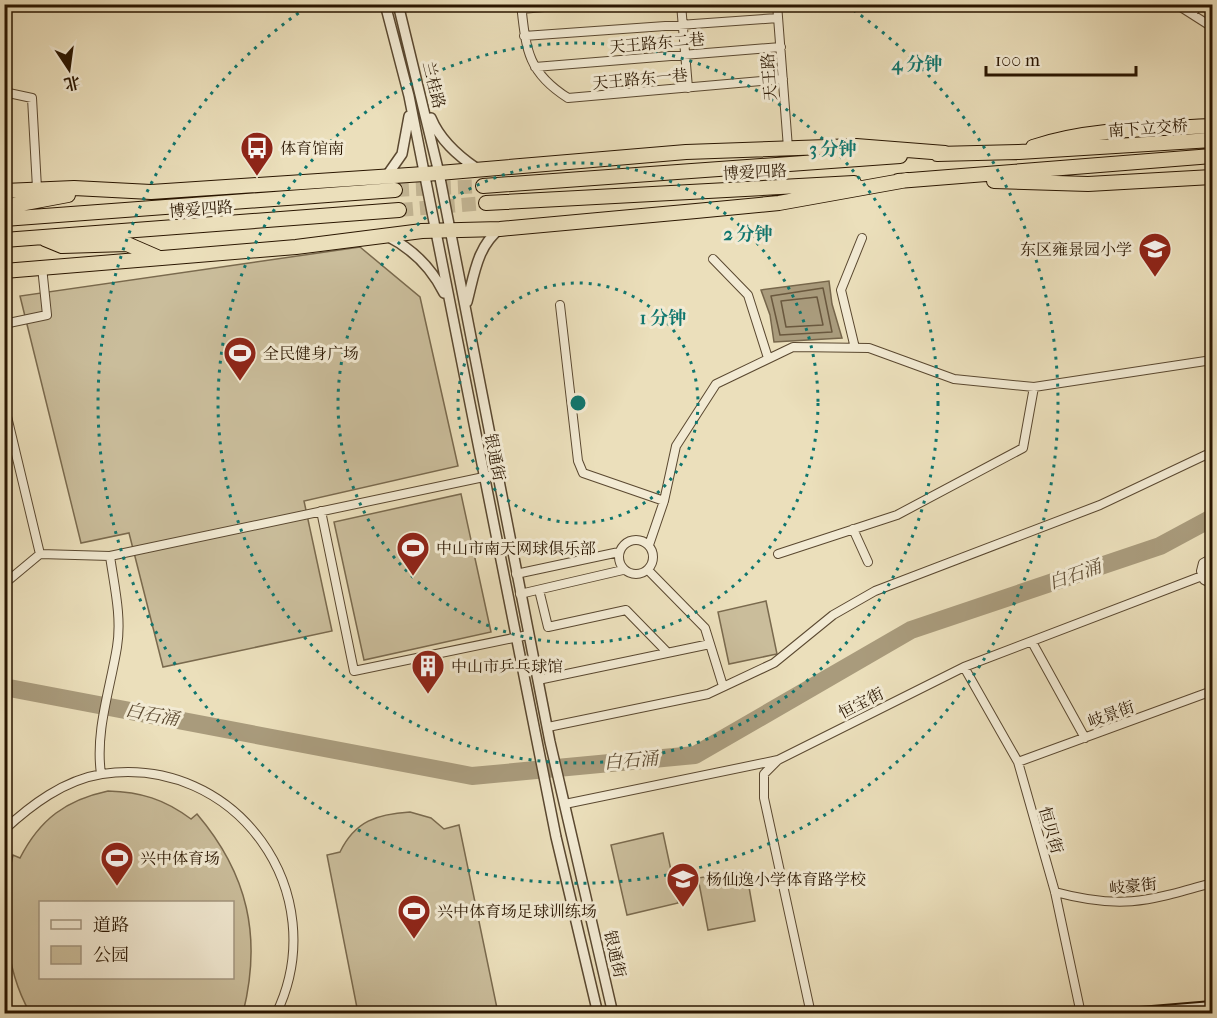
<svg xmlns="http://www.w3.org/2000/svg" width="1217" height="1018" font-family="'IM FELL French Canon','Noto Serif SC',serif">
<style>
.green{fill:#cabd9b;stroke:#7a6a4e;stroke-width:1.5;fill-rule:evenodd}
.water{fill:#a99b7c;stroke:#76664b;stroke-width:1.5}
.lines{fill:none;stroke-linecap:round;stroke-linejoin:round}
.shore{stroke:#6a583e;stroke-width:1.5}
.river{stroke:#a99b7c;stroke-width:18}
.trunk-tunnel{stroke:#c4b796;stroke-width:14;stroke-dasharray:14 7;stroke-linecap:butt}
.minor-casing{stroke:#5a4830;stroke-width:10}
.tertiary-casing{stroke:#5a4830;stroke-width:12}
.secondary-casing{stroke:#2a1601;stroke-width:14}
.trunk-casing{stroke:#2a1601;stroke-width:16}
.minor{stroke:#f2ead3;stroke-width:8}
.tertiary{stroke:#f2ead3;stroke-width:9}
.secondary{stroke:#f2ead3;stroke-width:10}
.trunk{stroke:#ebdfbb;stroke-width:14}
.ring{fill:none;stroke:#0f766e;stroke-width:3;stroke-dasharray:3 6}
.labels{text-anchor:middle;dominant-baseline:central;stroke-width:6;stroke-linejoin:round;paint-order:stroke}
.street-label{font-size:16px;fill:#2a1601;stroke:#f2ead3}
.poi-label{font-size:16px;fill:#2a1601;stroke:#f2ead3;text-anchor:start}
.water-label{font-size:18px;font-style:italic;fill:#5d4b32;stroke:#f2ead3}
.centre{fill:#0f766e;stroke:#f2ead3;stroke-width:3}
.ring-label{font-size:18px;text-anchor:middle;font-weight:bold;fill:#0f766e;stroke:#f2ead3;stroke-width:6;stroke-linejoin:round;paint-order:stroke}
</style>
<rect width="100%" height="100%" fill="#ebdfbb"/>
<filter id="stains"><feTurbulence type="fractalNoise" baseFrequency=".00333" numOctaves="4"/><feColorMatrix values="0 0 0 0 .2 0 0 0 0 .09 0 0 0 0 .02 0 0 0 .5 -.17"/></filter>
<radialGradient id="worn" r=".72"><stop offset=".6" stop-color="#630" stop-opacity="0"/><stop offset="1" stop-color="#630" stop-opacity=".3"/></radialGradient>
<path class="green" d="M360,247l60,50 38,169 -154,35 28,130 -169,36 -34,-134 -48,10 -61,-247z
M461,494l30,138 -127,28 -30,-138z
M766,601l11,53 -48,10 -11,-52z
M108,791c33,1 56,8 83,28l6,-5c51,60 65,123 46,199h-213c-26,-46 -30,-107 -17,-158l7,3c20,-39 46,-58 88,-67zM40,902h192v76h-192z
M410,812l21,6 13,11 15,-4 39,188h-140l-31,-158 13,-3c15,-31 37,-38 70,-40z
M663,833l15,70 -51,12 -16,-70z
M746,870l9,51 -47,9 -10,-52z"/>
<path class="water" d="M829,281l3,23 10,34 -68,4 -4,-27 -9,-25z"/>
<g class="lines">
<path class="shore" d="M823,288l9,44 -52,3 -9,-39z
M817,297l6,28 -37,2 -5,-26z"/>
<path class="river" d="M4,687l468,89 223,-21 216,-125 249,-84 52,-28"/>
<path class="trunk-tunnel" d="M395,190l88,-4
M399,210l87,-7"/>
<g class="minor-casing">
<path id="minor" d="M521,4c5,45 6,68 47,94l215,-19
M681,4l7,84
M777,4l11,144
M1176,4l36,23
M521,9l58,-5
M1192,14l7,-10
M524,36l254,-18
M4,56v4
M535,67l246,-20
M4,92l28,6 5,90
M713,259l35,36 20,63
M560,305l18,156 5,12 81,28
M4,324l43,-9 -5,-48
M855,348l-14,-58 21,-52
M4,404l36,150
M321,511l33,160 174,-36
M853,529l15,33
M619 557a17 17 0 1 1 34 0a17 17 0 1 1-34 0Z
M649,545l15,-44 12,-55 40,-62 77,-37 76,1 85,31 80,8 178,-27
M778,554l119,-39 126,-67 11,-61
M1212,558l-9,5 -2,8 3,9 8,4
M648,570l57,58 18,58
M516,574l103,-22
M4,584l36,-30 70,2
M539,590l9,37 78,-17 41,42
M520,594l103,-24
M1032,642l53,96
M964,667l54,95 37,130 26,122
M538,680l172,-36
M548,727l160,-33 66,-31 59,-48 42,-24 225,-86 112,-53
M1018,762l194,-71
M101,774c-6,-43 9,-84 16,-127 5,-30 -3,-62 -7,-91l388,-82
M565,804l213,-44
M4,830c27,-25 60,-50 98,-56 134,-20 233,119 174,240
M1055,892c67,18 93,9 157,-9
M811,1014l-47,-216v-24l14,-14 186,-93 238,-91"/>
</g>
<g class="tertiary-casing">
<path id="tertiary" d="M385,4l24,92 147,741 42,177
M398,4l41,169 111,569 63,272
M431,118c9,22 26,37 45,50
M388,174l14,-20 7,-38
M387,236c26,13 44,31 57,57
M467,302c7,-26 10,-56 33,-73"/>
</g>
<g class="secondary-casing">
<path id="secondary" d="M1128,1014l84,-7"/>
</g>
<g class="trunk-casing">
<path id="trunk" d="M1033,147c56,-19 121,-18 179,-21
M937,154l82,-2 193,-12
M898,181l314,-25
M994,181l94,3 124,-7
M483,186l417,-30
M4,191l70,-3 77,4 288,-19 247,-21 170,-6 89,7
M486,203l368,-20
M4,207l64,-12
M4,219l391,-29
M45,239l17,7 65,-2 30,13
M4,240l395,-30
M4,271l292,-24 126,-16 78,-2 196,-18 83,-8 128,-23"/>
</g>
<use href="#minor" class="minor"/>
<use href="#tertiary" class="tertiary"/>
<use href="#secondary" class="secondary"/>
<use href="#trunk" class="trunk"/>
</g>
<g class="ring">
<circle cx="578" cy="403" r="120"/>
<circle cx="578" cy="403" r="240"/>
<circle cx="578" cy="403" r="360"/>
<path d="M846 5A480 480 0 1 1 310 5"/>
</g>
<defs>
<g id="bus-pin" transform="scale(1.725)"><path d="M0 17L-7.5 6A9.5 9.5 0 1 1 7.5 6Z" fill="#8f2418" stroke="#f2ead3"/><path d="M-5-6H5V4H4V6H2V4H-2V6H-4V4H-5ZM-3.5-4V0h7V-4ZM-3.5 1.2v1.5H-2V1.2ZM2 1.2v1.5H3.5V1.2Z" fill="#fff"/></g>
<g id="school-pin" transform="scale(1.725)"><path d="M0 17L-7.5 6A9.5 9.5 0 1 1 7.5 6Z" fill="#8f2418" stroke="#f2ead3"/><path d="M0-5L7-2L0 1L-7-2ZM-4 1L0 2.5L4 1V4Q0 6-4 4Z" fill="#fff"/></g>
<g id="stadium-pin" transform="scale(1.725)"><path d="M0 17L-7.5 6A9.5 9.5 0 1 1 7.5 6Z" fill="#8f2418" stroke="#f2ead3"/><path d="M0-5a6.5 5 0 1 0 0 10a6.5 5 0 1 0 0-10ZM-3.5-1.8h7v3.6h-7Z" fill="#fff"/></g>
<g id="building-pin" transform="scale(1.725)"><path d="M0 17L-7.5 6A9.5 9.5 0 1 1 7.5 6Z" fill="#8f2418" stroke="#f2ead3"/><path d="M-4-6H4V6H1V3H-1V6H-4ZM-2.5-4.3h1.7v1.8h-1.7ZM.8-4.3h1.7v1.8H.8ZM-2.5-1h1.7V.8h-1.7ZM.8-1h1.7V.8H.8Z" fill="#fff"/></g>
</defs>
<g fill-rule="evenodd">
<use href="#bus-pin" x="257" y="148"/>
<use href="#school-pin" x="1155" y="249"/>
<use href="#stadium-pin" x="240" y="353"/>
<use href="#stadium-pin" x="413" y="548"/>
<use href="#building-pin" x="428" y="666"/>
<use href="#stadium-pin" x="117" y="858"/>
<use href="#school-pin" x="683" y="879"/>
<use href="#stadium-pin" x="414" y="911"/>
</g>
<g class="labels">
<g class="street-label">
<text transform="translate(657 43) rotate(-5)">天王路东二巷</text>
<text transform="translate(769 77) rotate(-94)">天王路</text>
<text transform="translate(640 79) rotate(-5)">天王路东一巷</text>
<text transform="translate(434 85) rotate(76)">兰桂路</text>
<text transform="translate(1148 128) rotate(-4)">南下立交桥</text>
<text transform="translate(755 172) rotate(-3)">博爱四路</text>
<text transform="translate(201 209) rotate(-4)">博爱四路</text>
<text transform="translate(495 457) rotate(79)">银通街</text>
<text transform="translate(861 703) rotate(-27)">恒宝街</text>
<text transform="translate(1111 714) rotate(-20)">岐景街</text>
<text transform="translate(1051 830) rotate(74)">恒贝街</text>
<text transform="translate(1133 886) rotate(-6)">岐豪街</text>
<text transform="translate(615 954) rotate(77)">银通街</text>
</g>
<g class="poi-label">
<text x="280" y="148">体育馆南</text>
<text x="1132" y="249" text-anchor="end">东区雍景园小学</text>
<text x="263" y="353">全民健身广场</text>
<text x="436" y="548">中山市南天网球俱乐部</text>
<text x="451" y="666">中山市乒乓球馆</text>
<text x="140" y="858">兴中体育场</text>
<text x="706" y="879">杨仙逸小学体育路学校</text>
<text x="437" y="911">兴中体育场足球训练场</text>
</g>
<g class="water-label">
<text transform="translate(1075 575) rotate(-19)">白石涌</text>
<text transform="translate(152 715) rotate(11)">白石涌</text>
<text transform="translate(631 761) rotate(-5)">白石涌</text>
</g>
</g>
<circle cx="578" cy="403" r="9" class="centre"/>
<g class="ring-label">
<text x="917" y="70">4 分钟</text>
<text x="833" y="155">3 分钟</text>
<text x="748" y="240">2 分钟</text>
<text x="663" y="324">1 分钟</text>
</g>
<rect width="1217" height="1018" fill="none" stroke="#ebdfbb" stroke-width="24"/>
<rect x="6" y="6" width="1205" height="1006" fill="none" stroke="#2a1601" stroke-width="3"/>
<rect x="12" y="12" width="1193" height="994" fill="none" stroke="#2a1601" stroke-width="1.5"/>
<rect x="39" y="901" width="195" height="78" fill="#f2ead3" stroke="#a2957f" stroke-width="1.5"/>
<rect x="51" y="920" width="30" height="9" fill="#f2ead3" stroke="#a2957f" stroke-width="1.5"/>
<text x="93" y="931" font-size="18" fill="#2a1601">道路</text>
<rect x="51" y="946" width="30" height="18" fill="#cabd9b" stroke="#a2957f" stroke-width="1.5"/>
<text x="93" y="961" font-size="18" fill="#2a1601">公园</text>
<g transform="translate(69 69) rotate(167)" stroke="#f2ead3" stroke-width="4.5" paint-order="stroke">
<path d="M0-4.5L10 22L0 15L-10 22Z" fill="#2a1601"/>
<text y="-9" font-size="16" font-weight="bold" text-anchor="middle" fill="#2a1601">北</text>
</g>
<path d="M986 66v9h150v-9" fill="none" stroke="#2a1601" stroke-width="3"/>
<text x="995" y="66" font-size="18" fill="#2a1601" stroke="#f2ead3" stroke-width="4.5" paint-order="stroke">100 m</text>
<rect width="100%" height="100%" filter="url(#stains)"/>
<rect width="100%" height="100%" fill="url(#worn)"/>
</svg>
